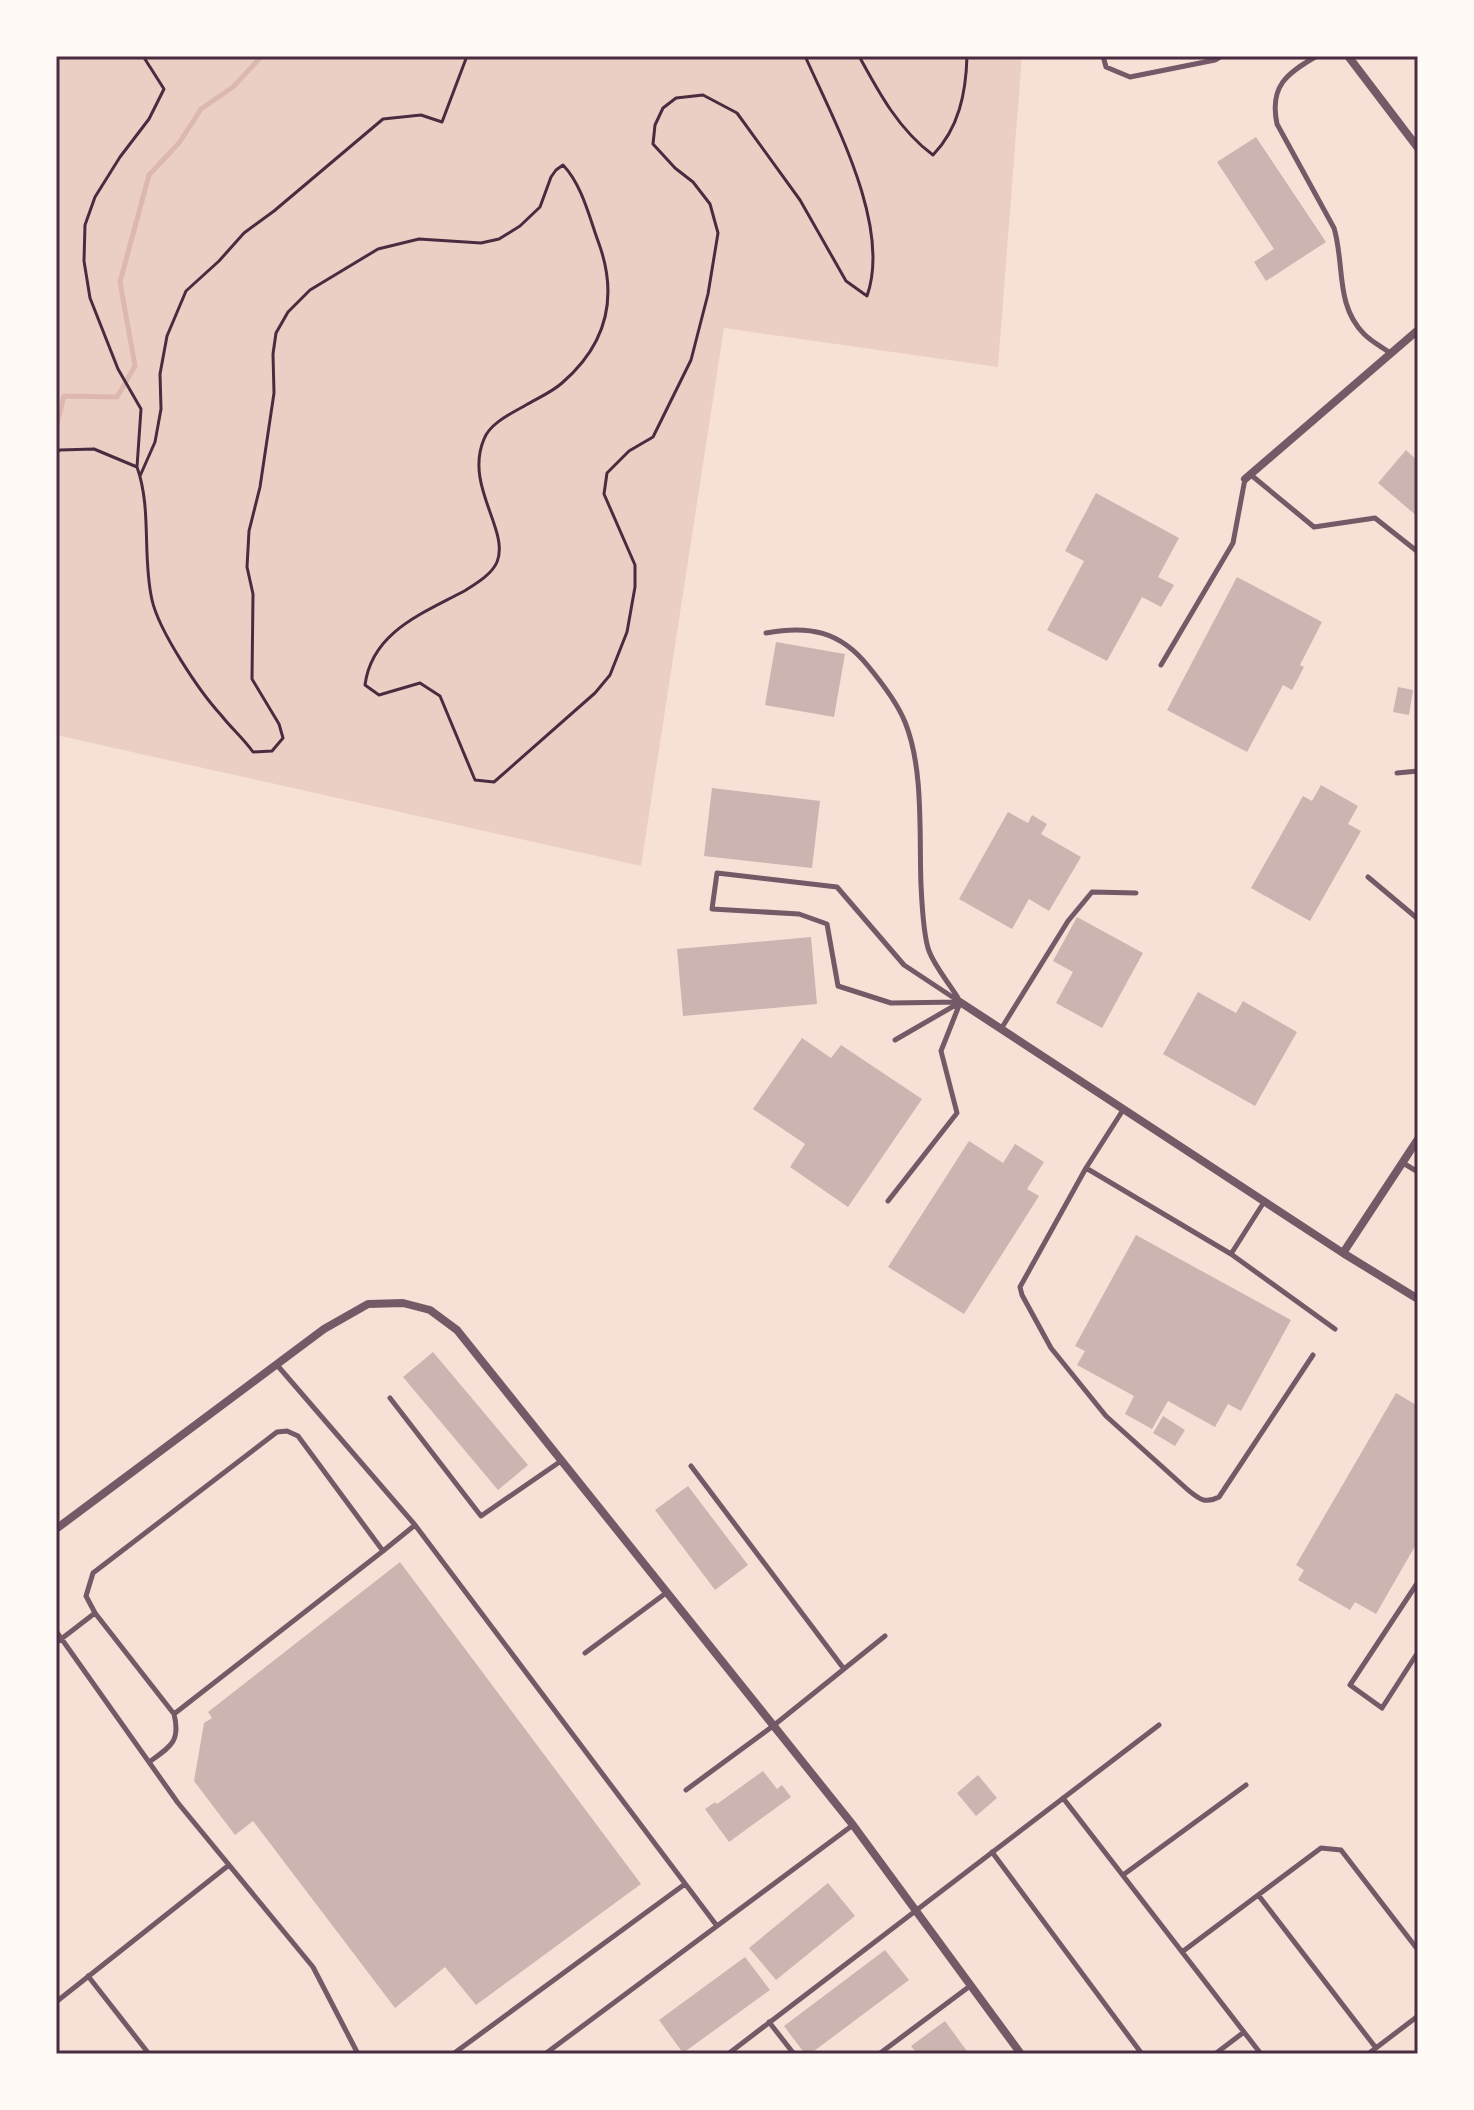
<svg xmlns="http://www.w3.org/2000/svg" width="1474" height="2110" font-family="'Fira Sans',sans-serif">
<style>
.green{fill:#ebcfc5}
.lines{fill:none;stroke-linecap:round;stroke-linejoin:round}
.stream{stroke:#dcb8b0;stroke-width:5}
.building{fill:#ccb4b1}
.path{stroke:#4a2c40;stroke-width:3}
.service{stroke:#755966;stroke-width:5}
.minor{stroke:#755966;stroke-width:8}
.neatline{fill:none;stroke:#4a2c40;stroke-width:3}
</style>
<rect width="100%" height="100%" fill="#f7e1d7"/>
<path class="green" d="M56,56h966l-24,311 -274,-39 -83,538 -585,-131z"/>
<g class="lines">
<path class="stream" d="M56,428l8,-32 53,1 18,-31 -15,-84 29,-107 30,-32 22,-34 32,-22 29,-31"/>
</g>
<path class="building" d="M1256,137l70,105 -60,39 -12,-19 20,-13 -57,-87z
M1406,450l12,11v56l-40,-34z
M1096,493l83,45 -21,39 16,8 -13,22 -19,-10 -35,64 -60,-31 37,-69 -19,-10z
M1237,577l85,45 -22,43 4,2 -12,23 -9,-5 -36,67 -80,-42z
M776,642l69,12 -11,63 -69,-12z
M1398,687l15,3 -4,25 -16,-3z
M1321,785l37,21 -10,18 13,7 -51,90 -59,-33 52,-92 9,5z
M712,788l108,13 -8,67 -108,-12z
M1008,812l20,11 4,-8 15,9 -6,10 40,23 -32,54 -20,-12 -17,30 -53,-30z
M1077,917l66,36 -41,75 -46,-25 17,-31 -20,-11z
M811,937l6,67 -134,12 -6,-67z
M1198,992l38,21 7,-12 54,31 -42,74 -92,-52z
M802,1038l29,20 10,-13 81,54 -74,108 -58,-40 15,-23 -52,-35z
M969,1141l34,22 12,-19 29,18 -17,27 12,7 -75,118 -76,-47z
M1136,1235l155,85 -50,91 -13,-7 -13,23 -47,-26 -16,28 -27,-15 9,-18 -57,-31 8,-14 -10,-5z
M433,1352l95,113 -30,25 -95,-113z
M1396,1393l22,13v135l-42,73 -21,-12 -5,8 -52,-30 6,-10 -8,-5z
M1163,1416l22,14 -10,16 -22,-13z
M688,1486l60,79 -33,25 -60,-80z
M400,1562l241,322 -165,121 -31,-38 -50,41 -142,-187 -18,14 -41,-54 10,-58 8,-5 -4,-6z
M763,1771l14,18 5,-4 9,12 -62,45 -24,-33 10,-7 2,2z
M978,1775l19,23 -21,18 -19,-23z
M828,1883l27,33 -79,64 -27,-32z
M885,1950l24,30 -99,74h-5l-21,-28z
M745,1957l25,33 -87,63 -24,-33z
M945,2021l24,33h-52l-6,-8z"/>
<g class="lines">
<path class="path" d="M859,56c20,37 40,74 74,99 26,-27 33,-62 34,-99
M56,453l4,-3 34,-1 43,18 4,-58 -23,-40 -28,-71 -6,-37 1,-36 10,-28 25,-40 29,-38 15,-30 -21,-33
M137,467c15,42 5,89 15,133 7,31 47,91 69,115 10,13 22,23 32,37l19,-1 11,-13 -4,-14 -27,-45 1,-85 -6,-27 2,-36 11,-44 14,-94 -1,-39 3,-21 12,-21 22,-22 68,-41 41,-10 62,4 18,-4 21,-13 20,-19 11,-30 5,-7 7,-5c19,20 26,51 35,76 21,56 9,103 -36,142 -10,9 -24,15 -36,22 -14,8 -36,18 -42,34 -20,47 26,91 13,123 -5,12 -20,21 -31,28 -42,23 -94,41 -101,95l14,10 41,-12 20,13 35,84 19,2 101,-89 15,-18 17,-43 8,-45v-22l-31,-71 3,-21 22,-22 24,-14 38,-77 17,-66 10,-61 -8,-29 -17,-22 -18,-14 -22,-24 2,-19 8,-17 13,-10 27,-3 34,18 63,87 46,81 21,15c25,-70 -34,-177 -62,-240
M140,476l15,-34 6,-33 -1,-35 7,-38 19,-45 33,-30 25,-28 30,-22 109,-92 38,-4 21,7 25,-66"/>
<path class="service" d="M1103,56l3,11 24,10 85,-17 7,-4
M1317,56c-30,17 -48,30 -40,68l57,104c11,37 1,77 30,106 8,8 18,13 26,19
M1418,56v1
M1251,475l63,52 61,-9 43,34
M766,633c43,-8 74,-2 102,33 14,17 29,36 37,56 19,47 14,112 16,163 1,18 2,50 8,66 6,16 20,32 29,47
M1161,665l72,-122 12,-64
M1397,773l21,-2
M717,873l120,14 67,78 56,37 -69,1 -53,-17 -11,-62 -28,-10 -87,-5z
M1368,877l50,42
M1001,1029l67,-108 24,-29 44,1
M895,1040l64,-37
M1123,1110l-37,58 -66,119 2,8 29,53 55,68 82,74c11,9 17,14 31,7l94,-142
M1403,1163l15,9
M1086,1168l145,86 33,-52
M888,1201l69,-88 -16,-62 19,-48
M1231,1254l104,75
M277,1365l138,160 302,401 -172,128
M390,1398l91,118 80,-55
M691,1466l153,203
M383,1551l32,-26
M1418,1582l-68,103 32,23 36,-56
M95,1613l79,101
M56,1631l122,172 135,164 45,87
M56,1643l39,-30 -9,-17 7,-23 184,-141 10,-1 11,5 85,115 -209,163c7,28 -4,33 -25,48
M585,1653l81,-60
M686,1790l87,-64 112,-90
M1063,1798l198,256
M992,1852l150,202
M1123,1875l123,-90
M1259,1896l117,152
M717,1926l136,-101
M1182,1952l139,-104 20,2 77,100
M88,1976l61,78
M56,2002l173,-137
M769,2022l25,32
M453,2054l232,-170
M728,2054l431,-329
M879,2054l91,-68
M1215,2054l29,-22
M1368,2054l50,-38"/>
<path class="minor" d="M1348,56l70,92
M1245,479l173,-149
M960,1002l383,251 75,46
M1343,1253l75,-114
M56,1529l268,-200 44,-25 35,-1 27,7 27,20 396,495 168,229"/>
</g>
<rect width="1474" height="2110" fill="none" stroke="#fffaf5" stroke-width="116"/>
<rect x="58" y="58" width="1358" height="1994" class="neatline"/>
</svg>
